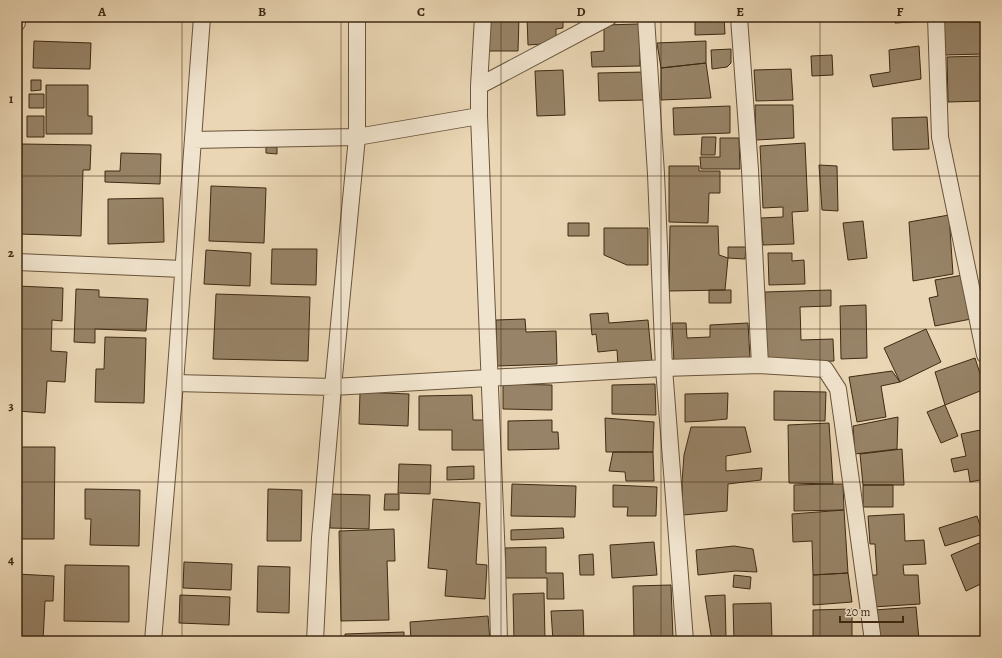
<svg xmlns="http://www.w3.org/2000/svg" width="1002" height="658" font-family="Alegreya,serif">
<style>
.building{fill:#978367;stroke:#3e2a13}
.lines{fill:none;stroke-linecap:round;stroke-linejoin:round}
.minor-casing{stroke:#69553b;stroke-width:18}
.minor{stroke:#f1e4ce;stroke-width:16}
.grid{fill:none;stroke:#3e2a13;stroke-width:1;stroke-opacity:0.55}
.neatline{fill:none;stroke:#3e2a13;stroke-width:1.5}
.grid-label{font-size:13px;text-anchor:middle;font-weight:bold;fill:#3e2a13}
</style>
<rect width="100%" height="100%" fill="#ead6b4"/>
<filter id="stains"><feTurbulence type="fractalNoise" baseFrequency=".005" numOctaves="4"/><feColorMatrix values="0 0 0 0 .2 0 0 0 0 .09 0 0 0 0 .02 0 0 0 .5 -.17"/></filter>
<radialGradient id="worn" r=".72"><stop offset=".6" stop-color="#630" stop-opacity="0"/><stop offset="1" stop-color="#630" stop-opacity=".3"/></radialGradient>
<path class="building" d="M375,17h47v1l-47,1z
M487,17h32l-1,34h-32z
M527,17h36v11l-7,1v14l-28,2z
M695,17h29l1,17 -30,1z
M894,17h33l1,4 -33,2z
M943,17h27v5h12l1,32 -39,1z
M639,24l1,42 -48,1 -1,-15 13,-1v-26z
M34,41l57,2 -1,26 -57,-1z
M706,41v22l-45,5 -4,-25z
M919,46l2,33 -48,8 -3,-12 20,-3 -1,-22z
M731,49v14l-4,4 -15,2 -1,-19z
M832,55l1,20 -21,1 -1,-20z
M983,56l1,45 -36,1 -1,-45z
M706,63l5,35 -50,2v-32z
M791,69l2,31 -37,1 -2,-31z
M563,70l2,45 -28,1 -2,-45z
M645,72v28l-46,1 -1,-28z
M31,80h10v10l-10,1z
M46,85h42v31h4v18h-46z
M29,94h15v14h-15z
M755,105h38l1,33 -38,2z
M730,106v27l-56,2 -1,-27z
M27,116h17v21h-17z
M927,117l2,32 -36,1 -1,-32z
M702,137h14l-1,18h-14z
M720,138h19l1,31h-39l-1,-12h20z
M805,143l3,68 -16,1 2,32 -31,1 -2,-27 22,-1v-10l-20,1 -3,-62z
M22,144l69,1 -1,25h-7l-2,66 -62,-2z
M266,147h11v7l-11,-1z
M121,153l40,1 -1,30 -55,-2v-11h15z
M819,165l18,1 1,45 -16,-1z
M669,166h30v5h21v22h-11l-1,30 -39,-1z
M211,186l55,2 -2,55 -55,-2z
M163,198l1,44 -56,2v-45z
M949,215l4,59 -40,7 -4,-59z
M863,221l4,37 -19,2 -5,-37z
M568,223h21v13h-21z
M670,226h48l1,29 9,3 -3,32 -56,1z
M604,228h44v37h-21l-23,-10z
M728,247h18l-1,12 -17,-1z
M272,249h45l-1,36 -45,-1z
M206,250l45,3 -1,33 -46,-2z
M768,253h24v8l12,-1 1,24 -36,1z
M963,275l8,44 -36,7 -6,-28 9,-2 -3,-16z
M17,286l46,2 -1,33 -10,-1 -1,31 16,1 -2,30 -18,-1 -2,32 -28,-2z
M76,289l23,1v7l49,2 -2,32 -51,-2v14l-21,-1z
M709,290h22v13h-22z
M831,290v16l-31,1 1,33 32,-1 1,22 -68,2 -1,-71z
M216,294l94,3 -2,64 -95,-2z
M866,305l1,53 -26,1 -1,-53z
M608,313l1,10 39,-3 4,42 -34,3 -1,-15 -19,2 -2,-18 -4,1 -2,-21z
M525,319l1,13 30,-1 1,33 -60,2 -1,-46z
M672,323h14l1,15 23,-1v-12l38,-2 2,36 -76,4z
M926,329l15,33 -41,20 -16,-34z
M105,337l41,1 -2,65 -49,-1 1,-33h8z
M975,358l10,31 -40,16 -10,-33z
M892,371l8,11 -19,4 5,31 -29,5 -8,-45z
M503,384l49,1v25l-49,-1z
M655,384l1,31 -44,-1v-29z
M774,391l52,1 -1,29 -51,-1z
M360,392l49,2 -1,32 -49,-2z
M728,393l-1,26 -21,2 -21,1v-28z
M472,395l1,25h12l1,30h-34v-20h-33v-34z
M945,405l13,31 -17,7 -14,-31z
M898,417l-1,32 -42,5 -2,-28z
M605,418l49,4 -1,30h-47z
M552,420v12h6l1,17 -51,1v-29z
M829,423l4,61 -44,-1 -1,-58z
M691,427h54l6,25 -25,4v15l36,-3 -1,12 -33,4 -1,27 -44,4 -1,-33 2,-27z
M985,429v50l-15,3 -2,-13 -14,3 -3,-13 15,-3 -5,-22z
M17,447h38l-1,92h-37z
M902,449l2,36h-41l-3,-31z
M613,452h40l1,29h-28l-1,-9 -16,-1z
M399,464l32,1 -1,29 -32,-1z
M474,466v13l-27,1v-13z
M512,484l64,2 -1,31 -64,-1z
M833,484h10l1,26 -50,1v-26z
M613,485l44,2 -1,29h-29l1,-9h-15z
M863,485h30v22h-30z
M85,489l55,1 -1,56 -49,-1 1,-26h-6z
M268,489l34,1 -1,51h-34z
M331,494l39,1 -1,34 -39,-1z
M385,494h14v16h-15z
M433,499l47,4 -4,61 11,1 -2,34 -40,-3 2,-26 -19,-2z
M844,510l4,63 -35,2 -1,-34 -19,1 -1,-28z
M904,514l1,27 19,-1 2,24 -23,1 1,10h14l2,29 -47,3 -2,-32h6l-2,-31h-5l-2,-28z
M977,516l6,18 -38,12 -6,-18z
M563,528l1,10 -53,2v-10z
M394,529l1,32h-8l2,59 -48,1 -2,-90z
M984,541l1,2v39l-19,9 -15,-36z
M654,542l3,33 -45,3 -2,-33z
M734,546l19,3 4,23 -21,-1 -38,4 -2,-25z
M546,547v26h17l1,26h-17v-21h-42v-30z
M593,554l1,21h-14l-1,-20z
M184,562l48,2 -1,26 -48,-2z
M65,565l64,1v56l-65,-1z
M258,566l32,1 -1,46 -32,-1z
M848,573l4,29 -39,3v-30z
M17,574l37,2 -1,25h-8l-2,40h-26z
M734,575l17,2 -1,12 -17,-2z
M671,585l2,53 -39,2 -1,-54z
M544,593l1,48h-31l-1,-47z
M180,595l50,2 -1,28 -50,-2z
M725,595l1,42 -14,4 -7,-45z
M771,603l1,37 -38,1 -1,-37z
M916,607l3,33 -15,1h-28l-2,-31z
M852,609v32h-39v-31z
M583,610l1,31h-31l-2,-30z
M488,616l2,25h-79l-1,-19z
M404,632v9h-59v-7z
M179,639l20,1v1h-20z"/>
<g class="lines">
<g class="minor-casing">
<path id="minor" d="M483,17l-4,69v30l18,445 2,80
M646,17l10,157 8,194 21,273
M739,17l11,153 10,195 65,4 13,20 14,99 21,153
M936,17l4,120 45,218
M17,23v-6
M479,86l130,-69
M193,140l164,-3 122,-21
M17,262l166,7
M175,383l158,4 331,-19 96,-3
M153,641l22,-258 27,-366
M315,641l5,-103 13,-151 24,-250v-120"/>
</g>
<use href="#minor" class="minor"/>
</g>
<path class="grid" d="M182,17v624M341,17v624M501,17v624M661,17v624M820,17v624M17,176h968M17,329h968M17,482h968"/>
<rect width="1002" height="658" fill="none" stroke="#ead6b4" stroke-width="44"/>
<path d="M840 616v6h63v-6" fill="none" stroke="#3e2a13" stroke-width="2"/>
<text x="846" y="616" font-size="12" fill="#3e2a13" stroke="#f1e4ce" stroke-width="3" paint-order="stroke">20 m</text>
<rect x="22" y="22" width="958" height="614" class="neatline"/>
<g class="grid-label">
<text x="102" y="16">A</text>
<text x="262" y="16">B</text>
<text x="421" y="16">C</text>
<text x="581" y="16">D</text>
<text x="740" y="16">E</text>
<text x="900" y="16">F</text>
<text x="11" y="103">1</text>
<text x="11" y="257">2</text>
<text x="11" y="410">3</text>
<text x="11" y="564">4</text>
</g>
<rect width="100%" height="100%" filter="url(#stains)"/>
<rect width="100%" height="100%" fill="url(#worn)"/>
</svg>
